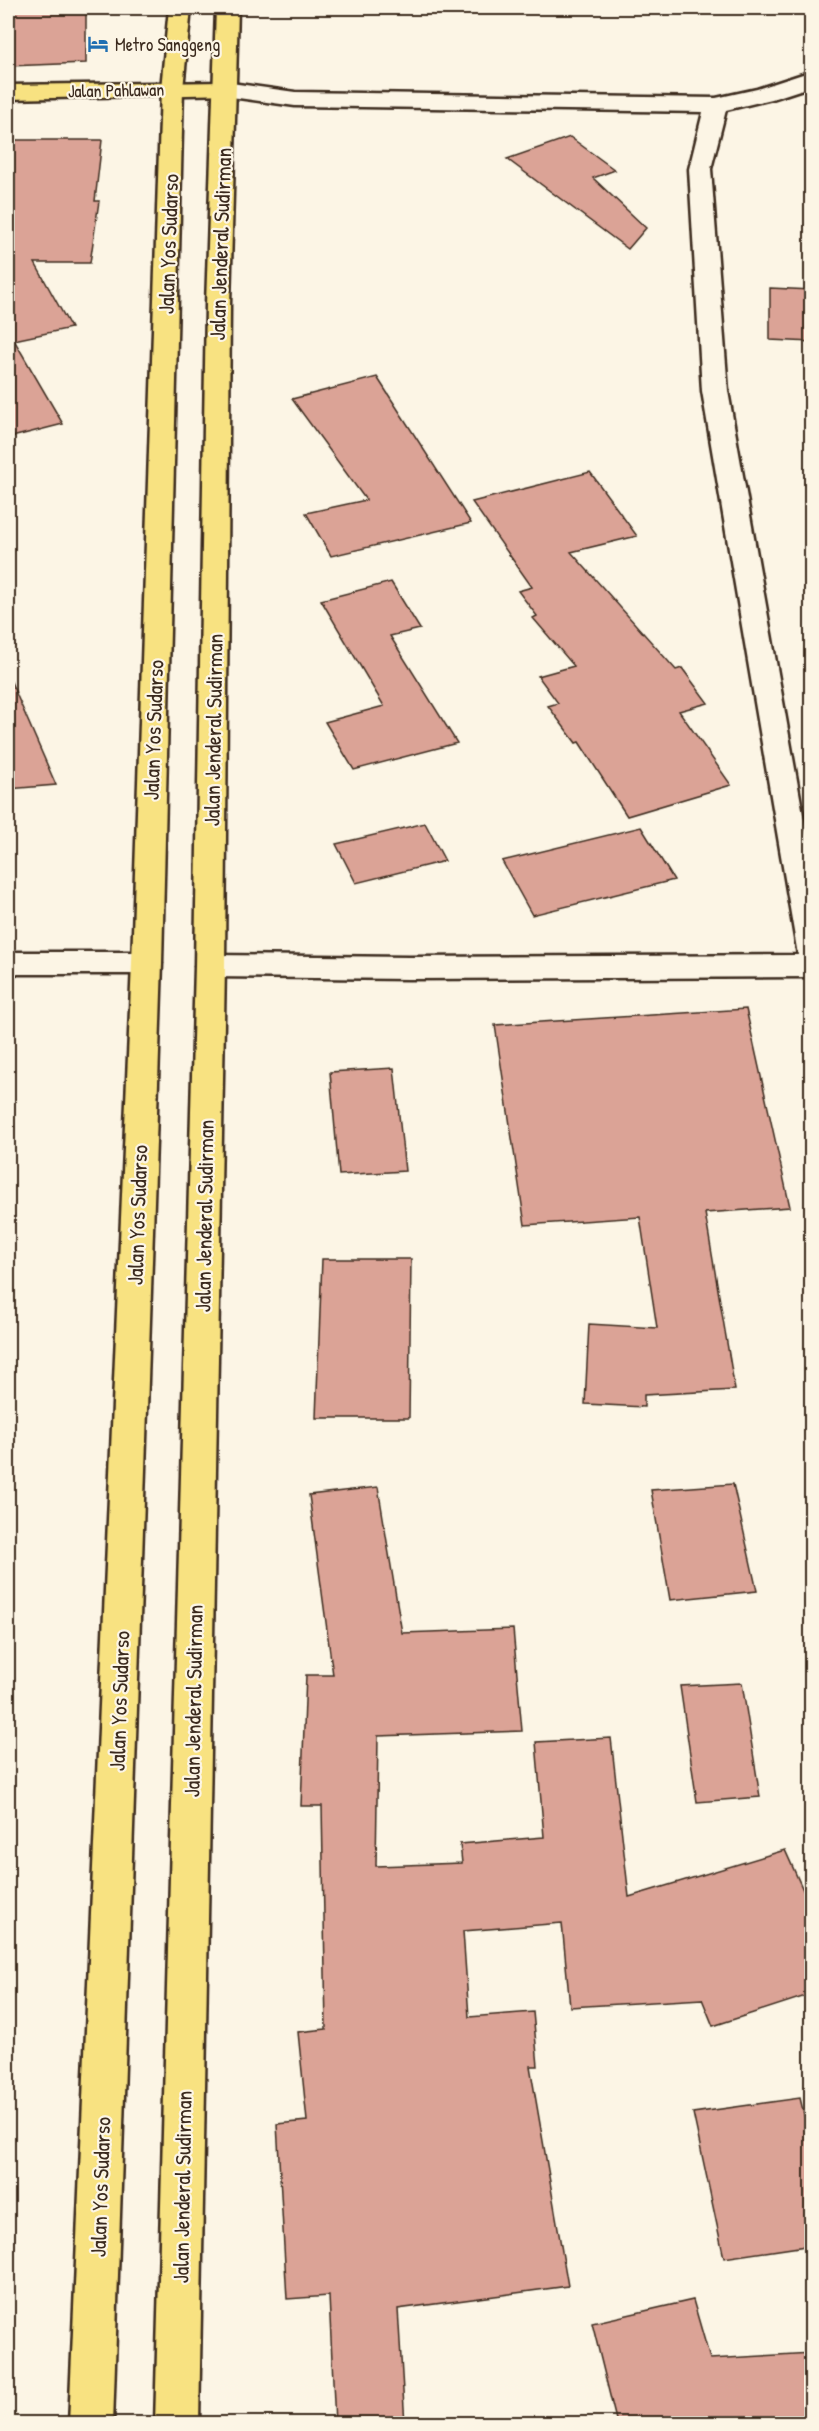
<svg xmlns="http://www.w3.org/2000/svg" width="819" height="2431" font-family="'Patrick Hand',sans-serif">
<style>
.building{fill:#dba396;stroke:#3b2a1e;stroke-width:1.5}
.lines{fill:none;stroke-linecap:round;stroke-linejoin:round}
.street-casing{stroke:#3b2a1e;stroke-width:5}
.primary-casing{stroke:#3b2a1e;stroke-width:5}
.highway-casing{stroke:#3b2a1e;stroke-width:5}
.street{fill:#fcf5e5;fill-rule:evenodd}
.primary{fill:#f8e281;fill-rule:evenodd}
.highway{fill:#f8e281;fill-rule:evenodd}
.labels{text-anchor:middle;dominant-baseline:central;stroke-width:4.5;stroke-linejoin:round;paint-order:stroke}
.far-poi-label{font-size:18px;fill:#3b2a1e;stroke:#fcf5e5;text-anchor:start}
.far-street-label{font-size:18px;fill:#3b2a1e;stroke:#fcf5e5}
.street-label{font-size:22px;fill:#3b2a1e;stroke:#fcf5e5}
</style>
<rect width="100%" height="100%" fill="#fcf5e5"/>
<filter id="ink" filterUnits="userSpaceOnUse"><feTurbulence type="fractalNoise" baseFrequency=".0167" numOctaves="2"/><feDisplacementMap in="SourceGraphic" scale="12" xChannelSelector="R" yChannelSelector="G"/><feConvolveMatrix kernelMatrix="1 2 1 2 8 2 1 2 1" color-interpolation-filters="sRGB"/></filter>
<g filter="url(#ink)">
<path class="building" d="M8,8h78v55l-78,3z
M570,137l45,33 -22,8 53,50 -18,21 -121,-90z
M8,140h94l-7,61h4l-9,62h-55l36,65 -57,12 49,84 -55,14z
M770,288l42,2v52l-42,-2z
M377,377l94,146 -140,33 -25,-43 60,-13 -74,-101z
M590,472l47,64 -66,16 105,118 6,-2 26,35 -29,8 52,74 -104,31 -48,-74 -3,1 -28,-37 10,-3 -20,-27 36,-10 -41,-48 4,-2 -19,-25 14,-4 -60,-85z
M391,582l29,47 -30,7 67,107 -103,27 -29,-48 59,-16 -63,-106z
M8,675l48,110 -48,4z
M425,823l20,38 -89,22 -20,-39z
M641,827l33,53 -142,35 -30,-54z
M746,1009l44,198 -85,6 30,177 -91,5v12l-59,-3 4,-80 68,4 -17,-111 -115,8 -30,-200z
M394,1068l11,103 -66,4 -9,-103z
M322,1259h89l-2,159h-93z
M733,1484l24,107 -87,9 -19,-110z
M378,1487l24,146 111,-4 9,102 -144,5 -2,130 86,-3 -2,-19 84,-7 -8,-95 75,-4 18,159 156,-47 27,60v84l-99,32 -11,-27 -132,8 -8,-84 -99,8 6,86 64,-5 5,54h-8l38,220 -170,23 7,115h-70l-6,-128 -42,3 -10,-175 30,-3 -9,-89 28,-3 -4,-223h-21l5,-131h27l-24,-180z
M742,1683l18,114 -63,5 -17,-116z
M800,2098l12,49v98l-88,13 -31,-145z
M693,2300l17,59 102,-6v71h-195l-25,-101z"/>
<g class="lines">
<g class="street-casing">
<path id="street" d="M812,71v15l-40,13 -46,11 -15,59 17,222 84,474v112l-403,2 -199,-2 -11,-3 -4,-8 4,-8 11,-3 199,2 389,-2 -96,-564 -13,-222 14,-57 -408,-6 -71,-10 -8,-2 -3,-5 3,-5 8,-2 71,10 421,6 41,-9z
M8,952h139l11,3 4,8 -4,8 -11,3h-139z"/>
</g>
<g class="primary-casing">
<path id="primary" d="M224,82l8,2 3,5 -3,5 -224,5v-14z"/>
</g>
<g class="highway-casing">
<path id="highway" d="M169,8h22l-8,81 -21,874 -49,1461h-44l63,-1461 29,-874z
M216,8h22l-8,297 -5,661 -26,1458h-44l40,-1458 11,-661z"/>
</g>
<use href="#street" class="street"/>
<use href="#primary" class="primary"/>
<use href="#highway" class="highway"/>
</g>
</g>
<defs>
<g id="hotel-bare" transform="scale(1.62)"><path d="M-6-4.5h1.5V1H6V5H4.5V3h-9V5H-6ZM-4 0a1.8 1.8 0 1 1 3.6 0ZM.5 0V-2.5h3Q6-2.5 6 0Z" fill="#1f6fb2" stroke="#fcf5e5" stroke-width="2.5" paint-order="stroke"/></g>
</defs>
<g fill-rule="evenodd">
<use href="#hotel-bare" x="98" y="44"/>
</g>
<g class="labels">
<g class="far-poi-label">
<text x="115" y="44">Metro Sanggeng</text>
</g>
<g class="far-street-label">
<text transform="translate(116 90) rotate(-1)">Jalan Pahlawan</text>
</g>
<g class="street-label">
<text transform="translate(168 244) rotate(-88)">Jalan Yos Sudarso</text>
<text transform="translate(220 244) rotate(-88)">Jalan Jenderal Sudirman</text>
<text transform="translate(153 730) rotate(-88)">Jalan Yos Sudarso</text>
<text transform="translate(213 730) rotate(-89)">Jalan Jenderal Sudirman</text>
<text transform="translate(137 1215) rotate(-88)">Jalan Yos Sudarso</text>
<text transform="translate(204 1216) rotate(-89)">Jalan Jenderal Sudirman</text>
<text transform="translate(119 1701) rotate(-88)">Jalan Yos Sudarso</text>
<text transform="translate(193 1701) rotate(-89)">Jalan Jenderal Sudirman</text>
<text transform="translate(100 2187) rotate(-88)">Jalan Yos Sudarso</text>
<text transform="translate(182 2187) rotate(-89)">Jalan Jenderal Sudirman</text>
</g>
</g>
<rect width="819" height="2431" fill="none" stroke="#fcf5e5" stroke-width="30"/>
<rect x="15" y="15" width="789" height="2401" fill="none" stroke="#3b2a1e" stroke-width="2" filter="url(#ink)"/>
</svg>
